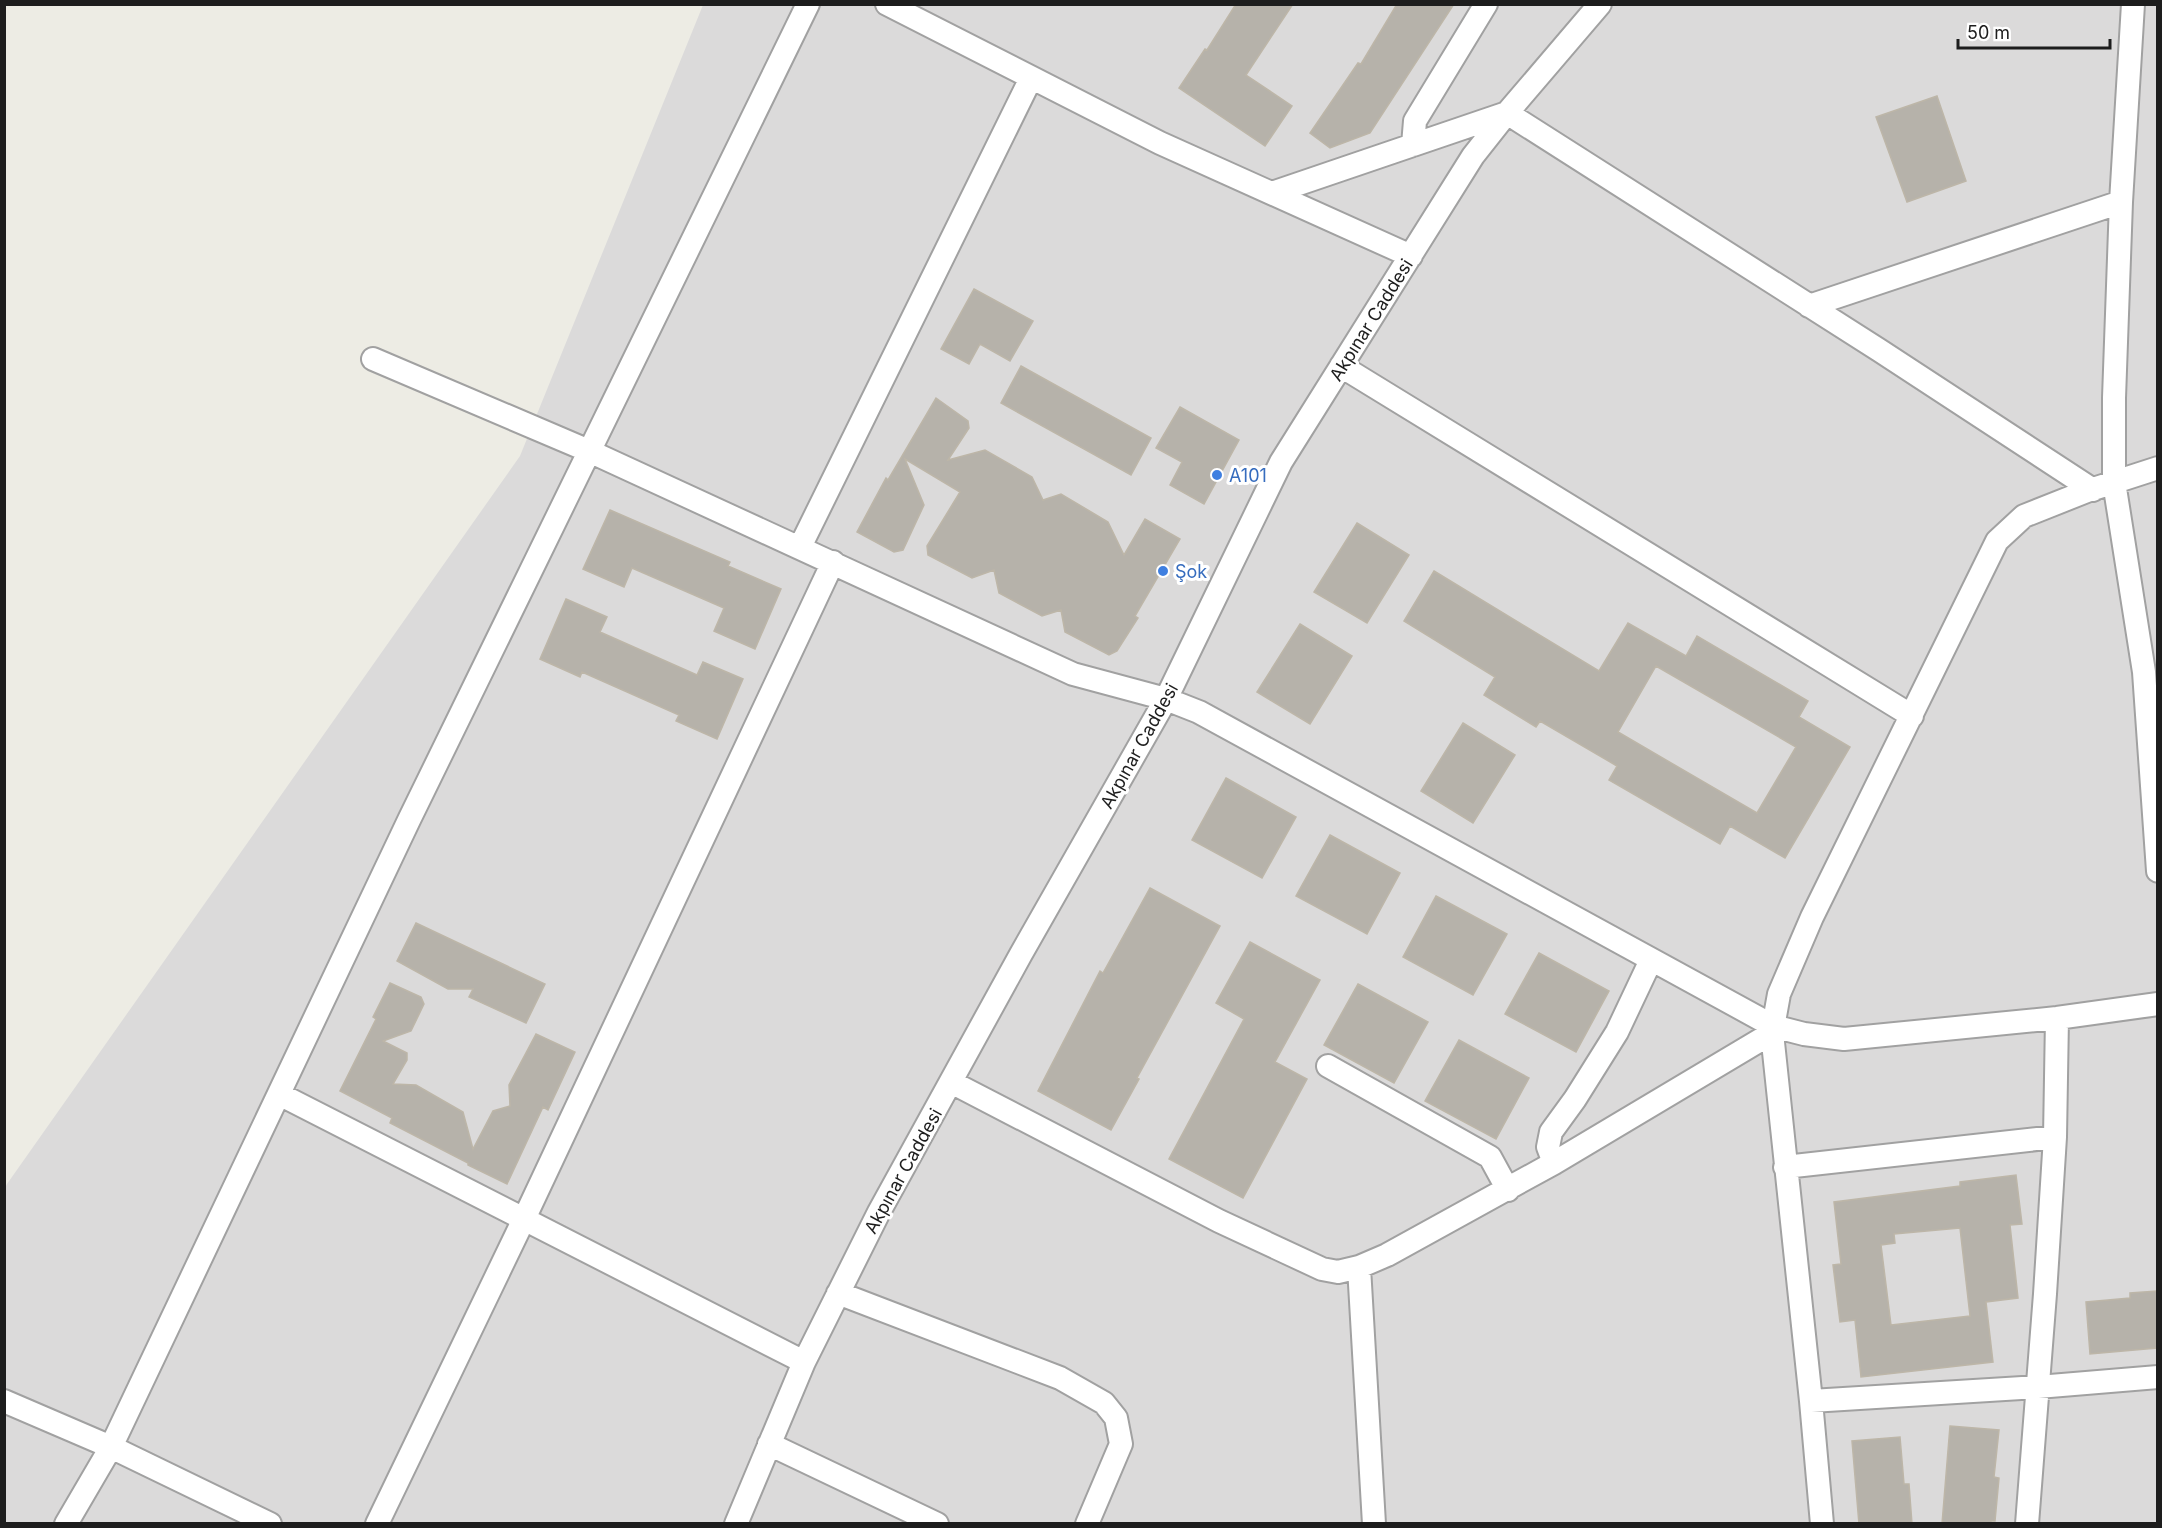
<svg xmlns="http://www.w3.org/2000/svg" width="2162" height="1528" font-family="Inter,sans-serif">
<style>
.residential{fill:#dbdada}
.building{fill:#b6b2aa;stroke:#bdb6a8;stroke-width:1.5;fill-rule:evenodd}
.lines{fill:none;stroke-linecap:round;stroke-linejoin:round}
.minor-casing{stroke:#a1a1a1;stroke-width:26}
.minor{stroke:#fff;stroke-width:22}
.shop-dot{fill:#3f7fe0;stroke:#fff;stroke-width:2}
.labels{text-anchor:middle;dominant-baseline:central;stroke-width:6;stroke-linejoin:round;paint-order:stroke}
.street-label{font-size:18px;fill:#1d1d1d;stroke:#fff}
.shop-label{font-size:18px;fill:#366cbe;stroke:#fff;text-anchor:start}
</style>
<rect width="100%" height="100%" fill="#edece4"/>
<path class="residential" d="M703,5h1454v1518l-2152,1 -1,-334 3,-6 513,-728z"/>
<path class="building" d="M1236,4h57l-47,71 46,31 -27,40 -86,-58 26,-39 2,1z
M1397,4h57l-84,129 -40,15 -20,-15 48,-70 3,1z
M1937,96l29,85 -59,21 -31,-85z
M974,289l59,32 -23,40 -30,-17 -11,20 -28,-15z
M1021,366l130,72 -20,37 -130,-72z
M936,398l32,23 1,7 -21,32 37,-10 47,27 11,23 18,-6 47,28 16,33 21,-36 35,20 -45,77 3,2 -21,33 -8,4 -44,-23 -4,-22 -19,6 -43,-23 -5,-23 -22,8 -44,-23 -1,-9 33,-54 -55,-33 19,46 -21,45 -9,2 -37,-20 29,-54 2,2z
M1180,407l59,33 -35,64 -34,-19 12,-23 -26,-14z
M610,510l120,52 -2,4 53,23 -26,60 -41,-18 10,-23 -92,-40 -8,19 -41,-18z
M1357,523l52,32 -42,68 -53,-31z
M1434,571l165,100 29,-48 58,33 11,-20 111,65 -9,16 51,30 -65,111 -55,-32 -10,18 -111,-64 8,-14 -77,-45 -4,6 -52,-32 11,-18 -91,-56zM1656,666l140,81 -39,66 -139,-81z
M566,599l41,18 -7,15 97,43 6,-13 40,17 -26,60 -41,-18 3,-6 -97,-43 -2,5 -40,-18z
M1300,624l52,32 -42,68 -53,-32z
M1463,723l52,32 -42,68 -52,-32z
M1226,778l70,39 -34,61 -70,-38z
M1330,835l70,38 -33,61 -71,-38z
M1150,888l70,38 -83,152 2,1 -28,51 -73,-39 62,-120 3,2z
M1436,896l71,38 -34,61 -70,-38z
M416,923l129,61 -19,39 -57,-26 4,-8h-25l-51,-28z
M1250,942l70,38 -45,82 32,17 -64,119 -74,-39 75,-140 -28,-16z
M1539,953l70,38 -33,61 -71,-38z
M390,983l31,14 3,7 -13,27 -28,10 24,12v7l-14,24 23,1 47,27 10,37 20,-38 17,-5 -1,-21 27,-51 39,18 -27,58 -5,-3 -36,77 -39,-19v-2l-78,-40 2,-5 -52,-27 36,-72 -3,-2z
M1358,984l70,38 -34,61 -70,-38z
M1459,1040l70,38 -33,61 -71,-38z
M2016,1175l6,49 -12,1 8,73 -32,4 7,60 -132,15 -6,-57 -15,2 -7,-57 8,-1 -7,-62 126,-16v-4zM1960,1228l10,88 -79,9 -10,-80 14,-2 -1,-9z
M2157,1291v57l-67,6 -4,-52 44,-4v-5z
M1950,1426l49,4 -5,47 5,1 -4,43h-4v3h-49z
M1900,1437l4,47h5l3,40h-53l-7,-83z"/>
<g class="lines">
<g class="minor-casing">
<path id="minor" d="M887,4l273,139 251,113
M2133,4l-12,198 -7,196v84l30,190 14,199
M1413,145l2,-24 71,-117
M1272,193l235,-80 372,237 214,140
M1809,306l312,-104
M373,359l216,92 484,223 93,25 33,13 574,314 31,8 40,5 213,-21 101,-14
M1341,366l571,350
M800,547l231,-469
M1328,1066l162,91 18,33
M951,1082l268,139 103,48 16,3 21,-5 28,-12 167,-92 218,-130
M279,1094l525,268
M1554,1163l-6,-16 3,-15 24,-33 42,-67 34,-72
M1785,1167l270,-30
M1359,1267l15,257
M838,1293l222,85 44,25 12,15 5,26 -34,80
M4,1401l107,46 159,77
M1811,1401l227,-14 120,-10
M769,1444l168,80
M66,1524l45,-77 298,-627 399,-816
M377,1524l147,-305 309,-657
M736,1524l68,-162 75,-150 142,-258 145,-255 115,-237 192,-306 34,-43 93,-109
M1822,1524l-11,-123 -39,-368 7,-39 33,-77 185,-376 27,-25 63,-25 71,-23
M2027,1524l18,-230 10,-157 2,-119"/>
</g>
<use href="#minor" class="minor"/>
</g>
<g class="shop-dot">
<circle cx="1217" cy="475" r="6"/>
<circle cx="1163" cy="571" r="6"/>
</g>
<g class="labels">
<g class="street-label">
<text transform="translate(1371 320) rotate(-58)">Akpınar Caddesi</text>
<text transform="translate(1139 746) rotate(-61)">Akpınar Caddesi</text>
<text transform="translate(903 1171) rotate(-61)">Akpınar Caddesi</text>
</g>
<g class="shop-label">
<text x="1229" y="475">A101</text>
<text x="1175" y="571">Şok</text>
</g>
</g>
<rect width="2162" height="1528" fill="none" stroke="#1d1d1d" stroke-width="12"/>
<path d="M1958 39v9h152v-9" fill="none" stroke="#1d1d1d" stroke-width="3"/>
<text x="1967" y="39" font-size="18" fill="#1d1d1d" stroke="#ffffff" stroke-width="4.5" paint-order="stroke">50 m</text>
</svg>
